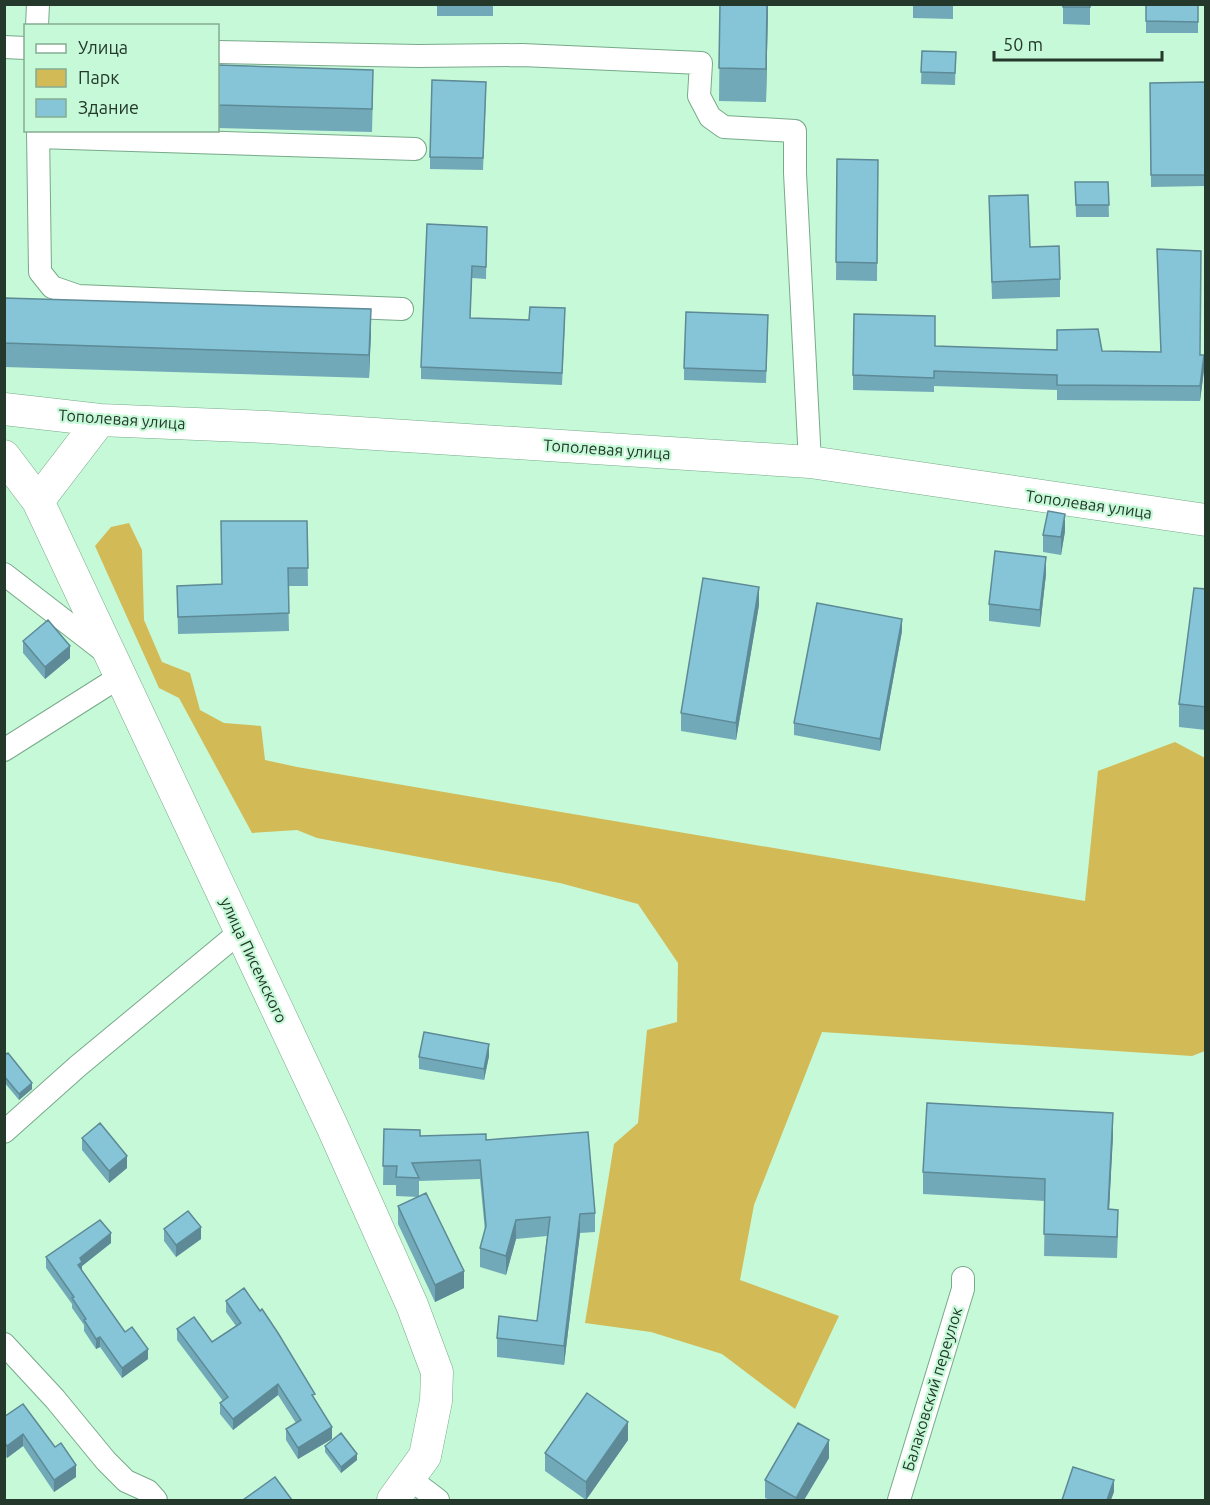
<svg xmlns="http://www.w3.org/2000/svg" width="1210" height="1505" font-family="Ubuntu,sans-serif">
<style>
.green{fill:#d2ba57}
.lines{fill:none;stroke-linecap:round;stroke-linejoin:round}
.street-casing{stroke:#78a98a;stroke-width:24}
.secondary-casing{stroke:#78a98a;stroke-width:33}
.street{stroke:#fff;stroke-width:22}
.secondary{stroke:#fff;stroke-width:32}
.wall{fill:#72a9b9}
.shaded-wall{fill:#5d8a96}
.building{fill:#85c5d7;stroke:#5d8a96;stroke-width:1.5}
.labels{text-anchor:middle;dominant-baseline:central;stroke-width:4.5;stroke-linejoin:round;paint-order:stroke}
.street-label{font-size:16px;fill:#24392c;stroke:#c6f9d7}
</style>
<rect width="100%" height="100%" fill="#c6f9d7"/>
<path class="green" d="M129,523l13,27 2,70 18,42 28,11 10,37 24,13 37,3 4,34 32,7 788,134 13,-130 77,-29 30,16v293l-13,5 -370,-24 -68,173 -14,75 99,36 -44,93 -73,-55 -71,-22 -66,-9 29,-179 24,-21 9,-93 30,-8 1,-59 -40,-59 -78,-21 -243,-45 -20,-8 -45,3 -73,-135 -20,-10 -64,-142 16,-19z"/>
<g class="lines">
<g class="street-casing">
<path id="street" d="M37,26l1,-22
M4,47l22,1
M218,52l200,4 104,-1 179,8 -2,33 11,21 14,10 71,4v42l15,289
M38,130l2,142 12,15 26,9 324,13
M38,137l377,12
M4,574l105,81
M4,750l117,-74
M4,1132l74,-66 163,-135
M4,1344l51,55 51,62 20,20 22,10 8,9
M409,1478l29,22
M899,1500l64,-211v-11"/>
</g>
<g class="secondary-casing">
<path id="secondary" d="M4,409l96,11 167,7 543,35 396,58
M4,456l34,45 294,625 80,179 25,67 -1,29 -11,55 -32,44
M38,501l62,-81"/>
</g>
<use href="#street" class="street"/>
<use href="#secondary" class="secondary"/>
</g>
<path class="wall" d="M437,4h56v12h-56z
M720,4h48l-2,98 -47,-1z
M913,4h40v15l-40,-1z
M1063,4h27v21l-27,-1z
M1146,4h52v29h-52z
M922,51l34,1 -1,33 -34,-1z
M218,65l155,28 -1,39 -154,-4z
M1205,82v104l-54,1 -1,-104z
M486,94l-3,76 -53,-1v-12z
M837,159l41,1 -1,121 -41,-1z
M1075,182h33l1,35h-33z
M989,196l41,51 30,32v18l-68,2z
M487,227l-1,52 -14,-1 -2,40 59,2h36l-3,65 -141,-6v-12z
M1157,249l43,106 4,15 -4,31 -143,-1v-10l-123,-4v6l-81,-2v-15l82,-29 167,5 59,1z
M4,298l367,34 -2,46 -365,-11z
M768,327l-2,56 -82,-3v-12z
M307,521l1,65h-20l1,45 -111,3 -1,-48 45,-2z
M1065,531l-4,24 -18,-3v-17z
M1046,574l-6,53 -51,-6v-17z
M1206,589v141l-27,-3v-23z
M759,605l-23,135 -55,-9v-18z
M902,631l-22,120 -86,-16v-12z
M23,641l47,17 -25,21 -22,-26z
M4,1055l28,34 -13,11 -15,-18z
M489,1056l-5,24 -65,-11v-12z
M384,1129l36,7 66,4 109,73v19l-15,1 -16,132 -67,-8v-19l40,-17 10,-85 -31,3 -10,36 -26,-8v-19l5,-17 -5,-52 -61,2v15l45,92 -29,14 -37,-78v-18l20,-9 -22,-1v-11h-13z
M1113,1135l-4,74 9,22 -1,27 -73,-2 1,-55 -122,-7v-22z
M82,1138l45,30 -18,15 -27,-33z
M164,1229l37,10 -25,18 -12,-16z
M111,1243l-29,23v4l43,62 23,27 -26,19 -22,-31 -4,2 -12,-18v-6l-12,-17v-4l-26,-36v-11z
M226,1301l89,99 17,39 -34,20 -12,-19v-11l10,-6 -18,-28 -45,35 -13,-16v-11l3,-2 -46,-61v-11l35,13 24,-16 -10,-14z
M4,1417l51,30 21,30 -22,15 -31,-46 -16,12 -3,-4z
M628,1440l-42,60 -41,-29v-18z
M325,1446l32,14 -16,13 -16,-21z
M829,1458l-25,42h-34l-5,-2v-18z"/>
<path class="shaded-wall" d="M767,4h1l-2,98v-33z
M371,309v23l-2,46v-23z
M1204,355v15l-4,31v-15z
M1065,514v17l-4,24v-18z
M1046,557v17l-6,53v-17z
M759,587v18l-23,135v-17z
M902,619v12l-22,120v-12z
M70,646v12l-25,21v-12z
M489,1044v12l-5,24v-11z
M32,1083v6l-13,11v-6z
M1113,1113v22l-5,96v-22z
M127,1156v12l-18,15v-12z
M580,1214v19l-16,132v-19z
M516,1220v19l-10,36v-19z
M201,1227v12l-25,18v-12z
M111,1233v10l-29,23v6l-4,-7 2,-7z
M464,1271v17l-29,14v-17z
M100,1337v10l-4,2v-10z
M148,1349v10l-26,19v-10z
M278,1384v11l-45,35v-11z
M628,1422v18l-42,60v-18z
M332,1427v12l-34,20v-11z
M23,1434v12l-16,12v-12z
M829,1440v18l-25,42h-8v-2z
M357,1454v6l-16,13v-6z
M76,1465v12l-22,15v-12z
M1114,1480v12l-3,8h-4z"/>
<path class="building" d="M720,4h47l-1,65 -47,-1z
M1063,4h27v3h-27z
M1146,4h52v18l-52,-1z
M922,51l34,1 -1,21 -34,-1z
M218,65l155,5 -1,39 -154,-4z
M432,80l54,2 -3,76 -53,-1z
M1205,82v93h-54l-1,-92z
M837,159l41,1 -1,103 -41,-1z
M1075,182h33l1,23h-33z
M1028,195l2,52 29,-1 1,33 -68,3 -3,-86z
M427,224l60,3 -1,40 -14,-1 -2,52 59,2 1,-13 35,1 -3,65 -141,-6z
M1157,249l44,2 -1,104h4l-4,31 -143,-1v-10l-123,-4v7l-81,-3 1,-61 81,2v30l122,4v-20l41,-1 4,22 59,1z
M4,298l367,11 -2,46 -365,-12z
M686,312l82,3 -2,56 -82,-3z
M1048,511l17,3 -4,23 -18,-2z
M221,521h86l1,47h-20l1,45 -111,4 -1,-31 45,-2z
M995,551l51,6 -6,53 -51,-6z
M703,578l56,9 -23,136 -55,-10z
M1194,588l12,1v118l-27,-3z
M817,603l85,16 -22,120 -86,-16z
M48,620l22,26 -25,21 -22,-26z
M424,1032l65,12 -5,25 -65,-12z
M8,1053l24,30 -13,11 -15,-18v-21z
M927,1103l186,10 -5,96 10,1 -1,27 -73,-3 1,-55 -122,-7z
M100,1123l27,33 -18,15 -27,-33z
M384,1129l36,1v6l66,-2v6l102,-8 7,81 -15,1 -16,132 -67,-8 2,-22 38,5 13,-104 -34,3 -10,36 -26,-8 6,-22 -6,-66 -68,3 7,15 -23,-1 1,-11h-14z
M426,1193l38,78 -29,14 -37,-79z
M188,1211l13,16 -25,18 -12,-16z
M100,1220l11,13 -31,25 2,4 -4,3 47,67 7,-5 16,22 -26,19 -22,-31 -4,2 -12,-19 2,-1 -14,-21 2,-1 -28,-40z
M244,1288l16,23 2,-2 16,24 37,61 -3,1 20,32 -34,21 -12,-19 15,-9 -23,-36 -45,35 -13,-16 8,-6 -51,-68 17,-12 18,25 29,-19 -15,-22z
M587,1393l41,29 -42,60 -41,-29z
M23,1404l32,43 6,-4 15,22 -22,15 -31,-46 -16,12 -3,-4v-25z
M798,1423l31,17 -33,58 -31,-18z
M341,1433l16,21 -16,13 -16,-21z
M1073,1467l41,13 -7,20h-45z
M275,1477l17,23h-49z"/>
<g class="labels">
<g class="street-label">
<text transform="translate(122 419) rotate(4)">Тополевая улица</text>
<text transform="translate(607 449) rotate(4)">Тополевая улица</text>
<text transform="translate(1089 504) rotate(8)">Тополевая улица</text>
<text transform="translate(254 960) rotate(65)">улица Писемского</text>
<text transform="translate(932 1389) rotate(-73)">Балаковский переулок</text>
</g>
</g>
<rect width="1210" height="1505" fill="none" stroke="#24392c" stroke-width="12"/>
<rect x="24" y="24" width="195" height="108" fill="#c6f9d7" stroke="#85ac93" stroke-width="1.5"/>
<rect x="36" y="44" width="30" height="9" fill="#ffffff" stroke="#85ac93" stroke-width="1.5"/>
<text x="78" y="54" font-size="18" fill="#24392c">Улица</text>
<rect x="36" y="69" width="30" height="18" fill="#d2ba57" stroke="#85ac93" stroke-width="1.5"/>
<text x="78" y="84" font-size="18" fill="#24392c">Парк</text>
<rect x="36" y="99" width="30" height="18" fill="#85c5d7" stroke="#85ac93" stroke-width="1.5"/>
<text x="78" y="114" font-size="18" fill="#24392c">Здание</text>
<path d="M994 51v9h168v-9" fill="none" stroke="#24392c" stroke-width="3"/>
<text x="1003" y="51" font-size="18" fill="#24392c" stroke="#c6f9d7" stroke-width="4.5" paint-order="stroke">50 m</text>
</svg>
